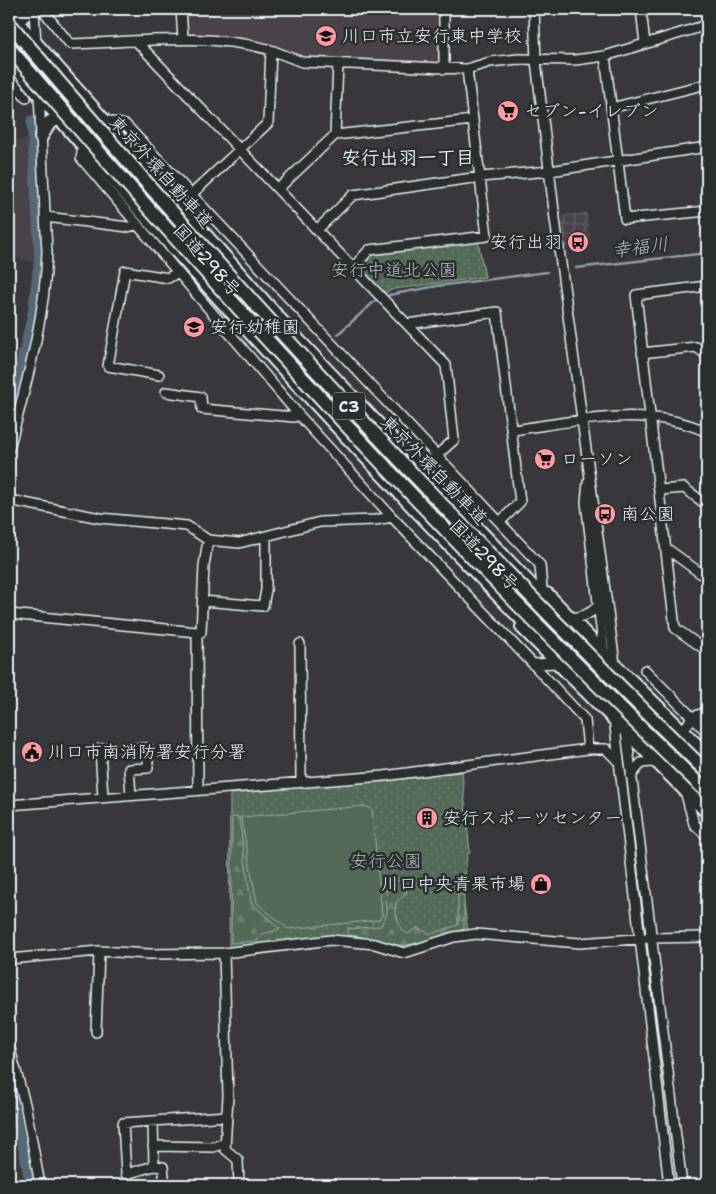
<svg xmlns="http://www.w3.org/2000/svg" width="716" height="1194" font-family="'Shantell Sans','Klee One',sans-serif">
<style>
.built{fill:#48434a}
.industrial{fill:url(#industrial-grid)}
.green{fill:url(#green-dots);stroke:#9daea8}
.forest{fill:url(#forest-firs);stroke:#9daea8}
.pitch{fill:#526a57;stroke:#9daea8}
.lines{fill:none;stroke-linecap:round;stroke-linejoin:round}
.stream{stroke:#8f9eab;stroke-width:2.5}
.canal{stroke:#546777;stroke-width:9}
.minor-casing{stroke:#e8f1f8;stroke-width:12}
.highway-casing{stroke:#e8f1f8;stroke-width:16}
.minor{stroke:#2a2d2e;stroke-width:9}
.highway{stroke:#2a2d2e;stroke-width:12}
.highway-bridge-casing{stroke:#e8f1f8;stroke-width:16;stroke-linecap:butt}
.highway-bridge{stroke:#2a2d2e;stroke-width:12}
.labels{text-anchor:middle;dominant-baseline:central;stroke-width:5;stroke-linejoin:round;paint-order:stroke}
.shield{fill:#2a2d2e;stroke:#afb6bb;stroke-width:1}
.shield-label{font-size:16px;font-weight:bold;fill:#e8f1f8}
.poi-label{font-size:18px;fill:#e8f1f8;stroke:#2a2d2e;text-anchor:start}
.street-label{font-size:18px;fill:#e8f1f8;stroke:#2a2d2e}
.park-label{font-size:18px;fill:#acbbb8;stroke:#2a2d2e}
.neighbourhood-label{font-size:19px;font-weight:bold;fill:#e8f1f8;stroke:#2a2d2e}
.water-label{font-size:19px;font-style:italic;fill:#adbac4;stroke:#2a2d2e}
</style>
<defs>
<pattern id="industrial-grid" width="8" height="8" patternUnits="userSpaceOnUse" patternTransform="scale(1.25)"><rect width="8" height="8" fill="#48434a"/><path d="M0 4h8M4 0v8" fill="none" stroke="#625f65"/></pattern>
<pattern id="green-dots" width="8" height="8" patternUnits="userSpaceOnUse" patternTransform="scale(1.25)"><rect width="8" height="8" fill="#526a57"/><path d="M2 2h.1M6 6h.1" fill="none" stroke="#6b8070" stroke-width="1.8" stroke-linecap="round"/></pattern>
<pattern id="forest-firs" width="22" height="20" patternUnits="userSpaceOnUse" patternTransform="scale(1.25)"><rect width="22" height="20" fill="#526a57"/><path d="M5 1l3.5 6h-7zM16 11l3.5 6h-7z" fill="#6b8070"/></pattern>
</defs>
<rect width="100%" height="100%" fill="#38373b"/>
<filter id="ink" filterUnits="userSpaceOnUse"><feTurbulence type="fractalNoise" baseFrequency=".02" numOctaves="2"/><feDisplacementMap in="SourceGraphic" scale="10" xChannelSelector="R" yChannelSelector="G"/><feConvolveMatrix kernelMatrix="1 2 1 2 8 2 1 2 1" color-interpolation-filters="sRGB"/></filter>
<g filter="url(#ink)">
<path class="built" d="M186,9h254v54l-130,-5 -52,-16 -71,-8z
M9,139l19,1 9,94 -1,29 -27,-7z"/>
<path class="industrial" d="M587,212l4,32 -25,4 -5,-32z"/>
<path class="green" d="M478,241l7,36 -91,12 -10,4 -23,-23 -1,-6 12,-10z
M462,772l8,81 -3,1 -4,43 5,34 -59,17 -42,-9 -30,-2 -108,10 1,-153z"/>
<path class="forest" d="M232,817h7l12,86 29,26 -20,6 -3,6 -26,2z
M464,878v51c-21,6 -44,17 -66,16 -17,-2 -32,-9 -50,-10v-6l33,-3 6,-13 -1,-32 17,-1 4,13 -11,9 -1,9 6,19 7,4 9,-6 14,6 27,-9v-46z"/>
<path class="pitch" d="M365,806l7,3 10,106 -3,5 -91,9 -31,-26 -16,-86z"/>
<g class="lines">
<path class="stream" d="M576,268l131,-15
M389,295l48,-9 110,-14
M338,334l37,-33
M707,718l-3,1 3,3"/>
<path class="canal" d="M9,415l23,-102 7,-57 -8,-136
M9,1080l21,105"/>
<g class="minor-casing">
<path id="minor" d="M34,9l4,72
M42,9l28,35c67,-2 136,-12 201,6
M181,9l2,30
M444,9v60
M534,9l2,52 19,158 60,445
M641,9l4,35
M137,42l309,323 8,75 -18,16
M605,56l20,163 82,-8
M467,69l6,51
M9,77l17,21
M611,108l96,-24
M104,120l22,5 414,440 2,24
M335,135l138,-15 14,116 -118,14 -16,18
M83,147l-2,11 217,256 94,103 141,147 25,-1
M278,189l57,-54 3,-71
M192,194l76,-71 3,-73 31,12 165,7 23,-7 28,-3 57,1 30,-4 102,-31
M46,217l82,10 8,-2
M317,230l36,-35 127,-18 70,-6 157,-24
M707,286l-71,9 39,333 32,23
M407,324l90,-12 23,190 -20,20
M642,353l54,-6 11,8
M159,375l-51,-9 17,-95 43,7 9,-5
M166,392l35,5 1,12 92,8 4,-3
M513,430c64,-9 133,-26 194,2
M9,449c17,-65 36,-129 38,-197l-8,-158
M588,482l-2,20 18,151
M660,490l24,-2 23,17
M9,500l91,18 87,8 21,14 31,3 81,-21 55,-2 17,-3
M666,548l41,30
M203,601l60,5 3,-16v-53
M9,614l188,18
M570,618c12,-1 19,-3 28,-12
M300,644l1,138
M533,664l52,56 3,29
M645,670l62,62
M614,718l55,467
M626,731l56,454
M683,732l9,-15 15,-5
M631,776l10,-13 11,-1 6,2
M198,790l-1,-158h4l3,-66 4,-26
M685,791l9,33 13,12
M103,797l-3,-48 48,-1v20l-19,1 2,26
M9,805l375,-29 204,-27h18l12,12
M224,953l4,143 -3,53 13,11 1,25
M9,959l90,-8 50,3 75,-1 107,-13 44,4 29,9 50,-16 22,-3 103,9 71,-5 57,-1
M96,1032l3,-81
M9,1045l17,63 14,77
M153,1121l1,45 9,1 2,18
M153,1146l60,1 12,-4
M154,1166l-28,8 -3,-51 104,-7"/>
</g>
<g class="highway-casing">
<path id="highway" d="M9,13l291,329 250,263
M11,16l11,1 9,-8
M9,59c167,198 342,386 523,571
M41,137l9,-15 10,-3
M547,594l68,71 92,90
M522,627l185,185"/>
</g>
<use href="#minor" class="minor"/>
<use href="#highway" class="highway"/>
<g class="highway-bridge-casing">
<path id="highway-bridge" d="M9,23c220,261 454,511 698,749
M9,48c221,258 453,508 698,744"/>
</g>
<use href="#highway-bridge" class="highway-bridge"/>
</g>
</g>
<defs>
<g id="school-disc" transform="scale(1.125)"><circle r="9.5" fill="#ff9aa2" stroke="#2a2d2e"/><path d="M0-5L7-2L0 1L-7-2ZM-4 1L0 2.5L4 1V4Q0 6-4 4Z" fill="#111"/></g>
<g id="supermarket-disc" transform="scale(1.125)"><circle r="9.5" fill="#ff9aa2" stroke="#2a2d2e"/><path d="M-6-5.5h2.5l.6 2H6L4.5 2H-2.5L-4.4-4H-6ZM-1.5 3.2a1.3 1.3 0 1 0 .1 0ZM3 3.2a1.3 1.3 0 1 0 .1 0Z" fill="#111"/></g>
<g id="bus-disc" transform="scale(1.125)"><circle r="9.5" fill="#ff9aa2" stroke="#2a2d2e"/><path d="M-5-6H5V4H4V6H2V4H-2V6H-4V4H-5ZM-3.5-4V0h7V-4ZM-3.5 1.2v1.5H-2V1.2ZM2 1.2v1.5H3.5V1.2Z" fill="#111"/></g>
<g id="civic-disc" transform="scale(1.125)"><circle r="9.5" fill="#ff9aa2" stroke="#2a2d2e"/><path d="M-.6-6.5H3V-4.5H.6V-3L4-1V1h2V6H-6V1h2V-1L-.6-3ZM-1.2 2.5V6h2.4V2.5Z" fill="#111"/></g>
<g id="building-disc" transform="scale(1.125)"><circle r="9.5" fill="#ff9aa2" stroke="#2a2d2e"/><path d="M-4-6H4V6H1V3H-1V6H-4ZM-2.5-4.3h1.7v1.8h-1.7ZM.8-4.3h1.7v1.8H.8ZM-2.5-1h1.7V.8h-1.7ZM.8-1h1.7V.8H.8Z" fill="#111"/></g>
<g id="shop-disc" transform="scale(1.125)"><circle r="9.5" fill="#ff9aa2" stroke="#2a2d2e"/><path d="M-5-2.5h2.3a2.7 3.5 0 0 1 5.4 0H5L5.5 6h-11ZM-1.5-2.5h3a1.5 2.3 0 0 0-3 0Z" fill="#111"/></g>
</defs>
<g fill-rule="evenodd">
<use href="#school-disc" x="326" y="36"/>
<use href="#supermarket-disc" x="508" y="111"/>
<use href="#bus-disc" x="578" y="242"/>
<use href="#school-disc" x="194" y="327"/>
<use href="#supermarket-disc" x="545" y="459"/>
<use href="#bus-disc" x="605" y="514"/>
<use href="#civic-disc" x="32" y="752"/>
<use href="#building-disc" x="427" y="818"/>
<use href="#shop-disc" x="541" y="884"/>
</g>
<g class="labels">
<rect class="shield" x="333" y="392.5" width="32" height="27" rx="4"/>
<g class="shield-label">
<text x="349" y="406">C3</text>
</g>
<g class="poi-label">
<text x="342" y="36">川口市立安行東中学校</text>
<text x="524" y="111">セブン-イレブン</text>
<text x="562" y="242" text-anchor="end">安行出羽</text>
<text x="210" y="327">安行幼稚園</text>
<text x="561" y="459">ローソン</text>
<text x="621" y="514">南公園</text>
<text x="48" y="752">川口市南消防署安行分署</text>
<text x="443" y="818">安行スポーツセンター</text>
<text x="525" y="884" text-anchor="end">川口中央青果市場</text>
</g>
<g class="street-label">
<text transform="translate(161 172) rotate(48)">東京外環自動車道</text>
<text transform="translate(207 260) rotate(48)">国道298号</text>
<text transform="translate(434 470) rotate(46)">東京外環自動車道</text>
<text transform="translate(484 555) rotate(46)">国道298号</text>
</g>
<g class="park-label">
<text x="394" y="270">安行中道北公園</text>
<text x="386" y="861">安行公園</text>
</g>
<g class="neighbourhood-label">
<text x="408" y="157">安行出羽一丁目</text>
</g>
<g class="water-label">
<text transform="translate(640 247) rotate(-7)">幸福川</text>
</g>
</g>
<rect width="716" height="1194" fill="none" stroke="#2a2d2e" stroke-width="30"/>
<rect x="15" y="15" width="686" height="1164" fill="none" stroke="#e8f1f8" stroke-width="2" filter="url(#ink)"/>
</svg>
